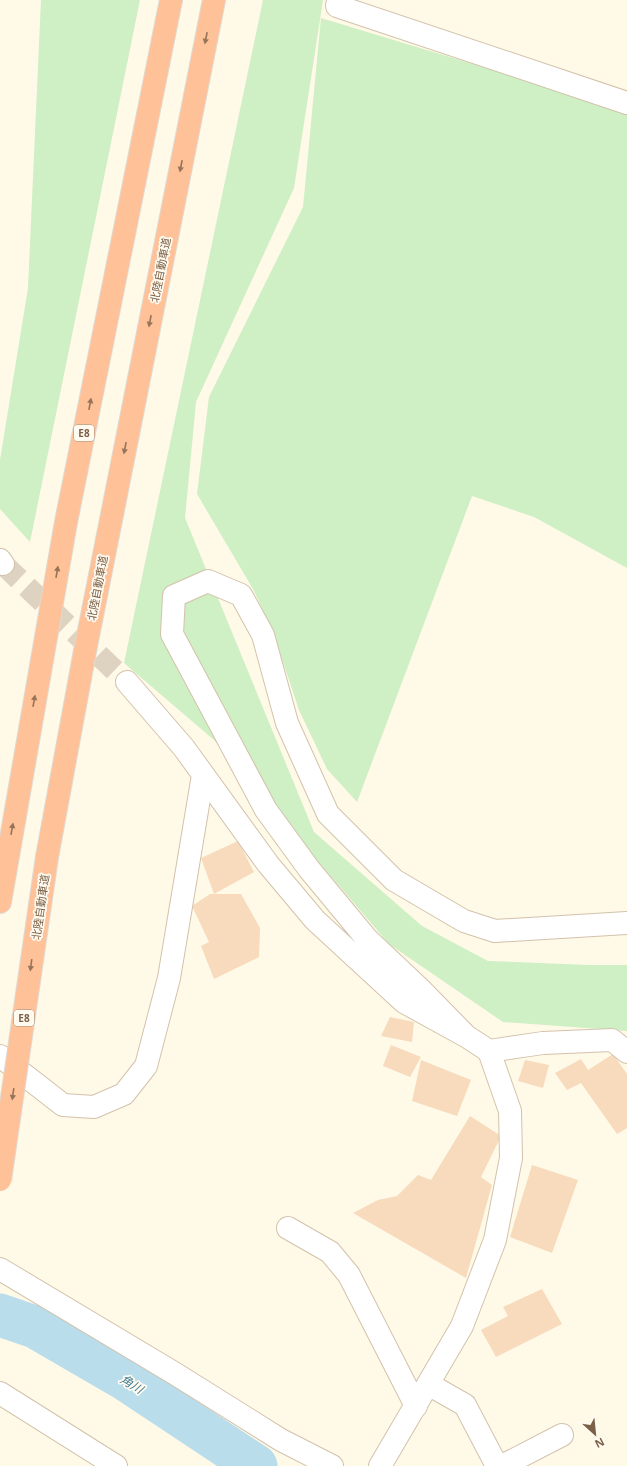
<svg xmlns="http://www.w3.org/2000/svg" width="627" height="1466" font-family="'Open Sans','Noto Sans JP',sans-serif">
<style>
.green{fill:#cfefc4}
.lines{fill:none;stroke-linecap:round;stroke-linejoin:round}
.river{stroke:#b9ddeb;stroke-width:43}
.building{fill:#f7dbbc}
.minor-tunnel{stroke:#ded3c0;stroke-width:22;stroke-dasharray:22 11;stroke-linecap:butt}
.minor-casing{stroke:#d3c2ab;stroke-width:24}
.motorway-casing{stroke:#e0d9d3;stroke-width:24}
.minor{stroke:#fff;stroke-width:22}
.motorway{stroke:#ffc198;stroke-width:22}
.motorway-bridge-casing{stroke:#e0d9d3;stroke-width:24;stroke-linecap:butt}
.motorway-bridge{stroke:#ffc198;stroke-width:22}
.oneway{fill:#967458}
.labels{text-anchor:middle;dominant-baseline:central;stroke-width:3.5;stroke-linejoin:round;paint-order:stroke}
.shield{fill:#fffbf0;stroke:#a38f7a;stroke-width:1}
.shield-label{font-size:10px;font-weight:bold;fill:#7c6148}
.street-label{font-size:11px;fill:#7c6148;stroke:#fffbf0}
.water-label{font-size:12px;font-style:italic;fill:#3e7a92;stroke:#fffbf0}
</style>
<rect width="100%" height="100%" fill="#fff9e8"/>
<path class="green" d="M41,0h99l-110,542 -30,-33v-49l28,-172z
M263,0h60l-29,188 -98,214 -11,116 129,314 108,94 66,35 101,4h38v66l-124,-9 -114,-78 -175,-204 -90,-77z
M321,18l195,59 111,37v454l-93,-51 -62,-21 -115,306 -30,-33 -28,-59 -26,-78 -20,-43 -56,-95 12,-97 94,-190z"/>
<g class="lines">
<path class="river" d="M0,1315l35,12 93,54 128,85"/>
</g>
<path class="building" d="M238,841l16,31 -40,22 -13,-36z
M210,894h31l19,34 -1,29 -45,22 -13,-33 8,-4 -17,-36z
M390,1017l24,5 -2,20 -31,-6z
M391,1045l30,12 -11,20 -27,-11z
M613,1054l14,20v54l-10,6 -36,-51 -14,7 -12,-17 26,-14 7,11z
M421,1060l50,20 -14,36 -45,-15z
M525,1060l24,5 -6,23 -25,-7z
M470,1116l31,20 -20,41 11,8 -26,93 -113,-65 25,-13 19,-4 21,-21 13,5z
M532,1165l46,15 -26,73 -42,-16z
M542,1289l20,35 -66,33 -15,-27 27,-14 -5,-9z"/>
<g class="lines">
<path class="minor-tunnel" d="M3,564l124,118"/>
<g class="minor-casing">
<path id="minor" d="M338,0l-1,6 290,97
M0,560l3,4
M127,682l57,66 84,116 47,56 89,82 62,34 23,15 21,60 1,47 -16,82 -33,86 -82,140
M466,1036l-46,-47 -53,-50 -58,-70 -43,-59 -94,-176 2,-38 34,-15 33,14 22,40 24,88 41,91 66,66 70,41 31,10 132,-8
M489,1051l54,-8 69,-3 15,12
M0,1056l63,49 31,2 30,-13 22,-28 23,-88 34,-203
M288,1228l42,24 19,23 67,131
M0,1269l174,104 107,67 51,26
M428,1384l37,21 32,61
M0,1393l116,73
M502,1466l60,-31"/>
</g>
<g class="motorway-casing">
<path id="motorway" d="M47,857l38,-206 129,-651
M0,902l66,-380 105,-522"/>
</g>
<use href="#minor" class="minor"/>
<use href="#motorway" class="motorway"/>
<g class="motorway-bridge-casing">
<path id="motorway-bridge" d="M0,1180l47,-323"/>
</g>
<use href="#motorway-bridge" class="motorway-bridge"/>
</g>
<defs><path id="oneway-solid" d="M-6-.8H1V-3.2L6.5 0L1 3.2V.8H-6Z"/></defs>
<g class="oneway">
<use href="#oneway-solid" transform="translate(206 38) rotate(101)"/>
<use href="#oneway-solid" transform="translate(181 166) rotate(101)"/>
<use href="#oneway-solid" transform="translate(150 321) rotate(101)"/>
<use href="#oneway-solid" transform="translate(90 404) rotate(-79)"/>
<use href="#oneway-solid" transform="translate(125 448) rotate(101)"/>
<use href="#oneway-solid" transform="translate(57 572) rotate(-80)"/>
<use href="#oneway-solid" transform="translate(34 701) rotate(-80)"/>
<use href="#oneway-solid" transform="translate(12 829) rotate(-80)"/>
<use href="#oneway-solid" transform="translate(31 965) rotate(98)"/>
<use href="#oneway-solid" transform="translate(13 1094) rotate(98)"/>
</g>
<g class="labels">
<g class="shield">
<rect x="74" y="425" width="20" height="16" rx="3"/>
<rect x="14" y="1010" width="20" height="16" rx="3"/>
</g>
<g class="shield-label">
<text x="84" y="433">E8</text>
<text x="24" y="1018">E8</text>
</g>
<g class="street-label">
<text transform="translate(160 270) rotate(-79)">北陸自動車道</text>
<text transform="translate(97 588) rotate(-79)">北陸自動車道</text>
<text transform="translate(40 907) rotate(-82)">北陸自動車道</text>
</g>
<g class="water-label">
<text transform="translate(132 1384) rotate(32)">角川</text>
</g>
</g>
<g transform="translate(595 1434) rotate(153)" stroke="#fffbf0" stroke-width="3" paint-order="stroke">
<path d="M0-3L7 15L0 10L-7 15Z" fill="#7c6148"/>
<text y="-6" font-size="11" font-weight="bold" text-anchor="middle" fill="#7c6148">N</text>
</g>
</svg>
